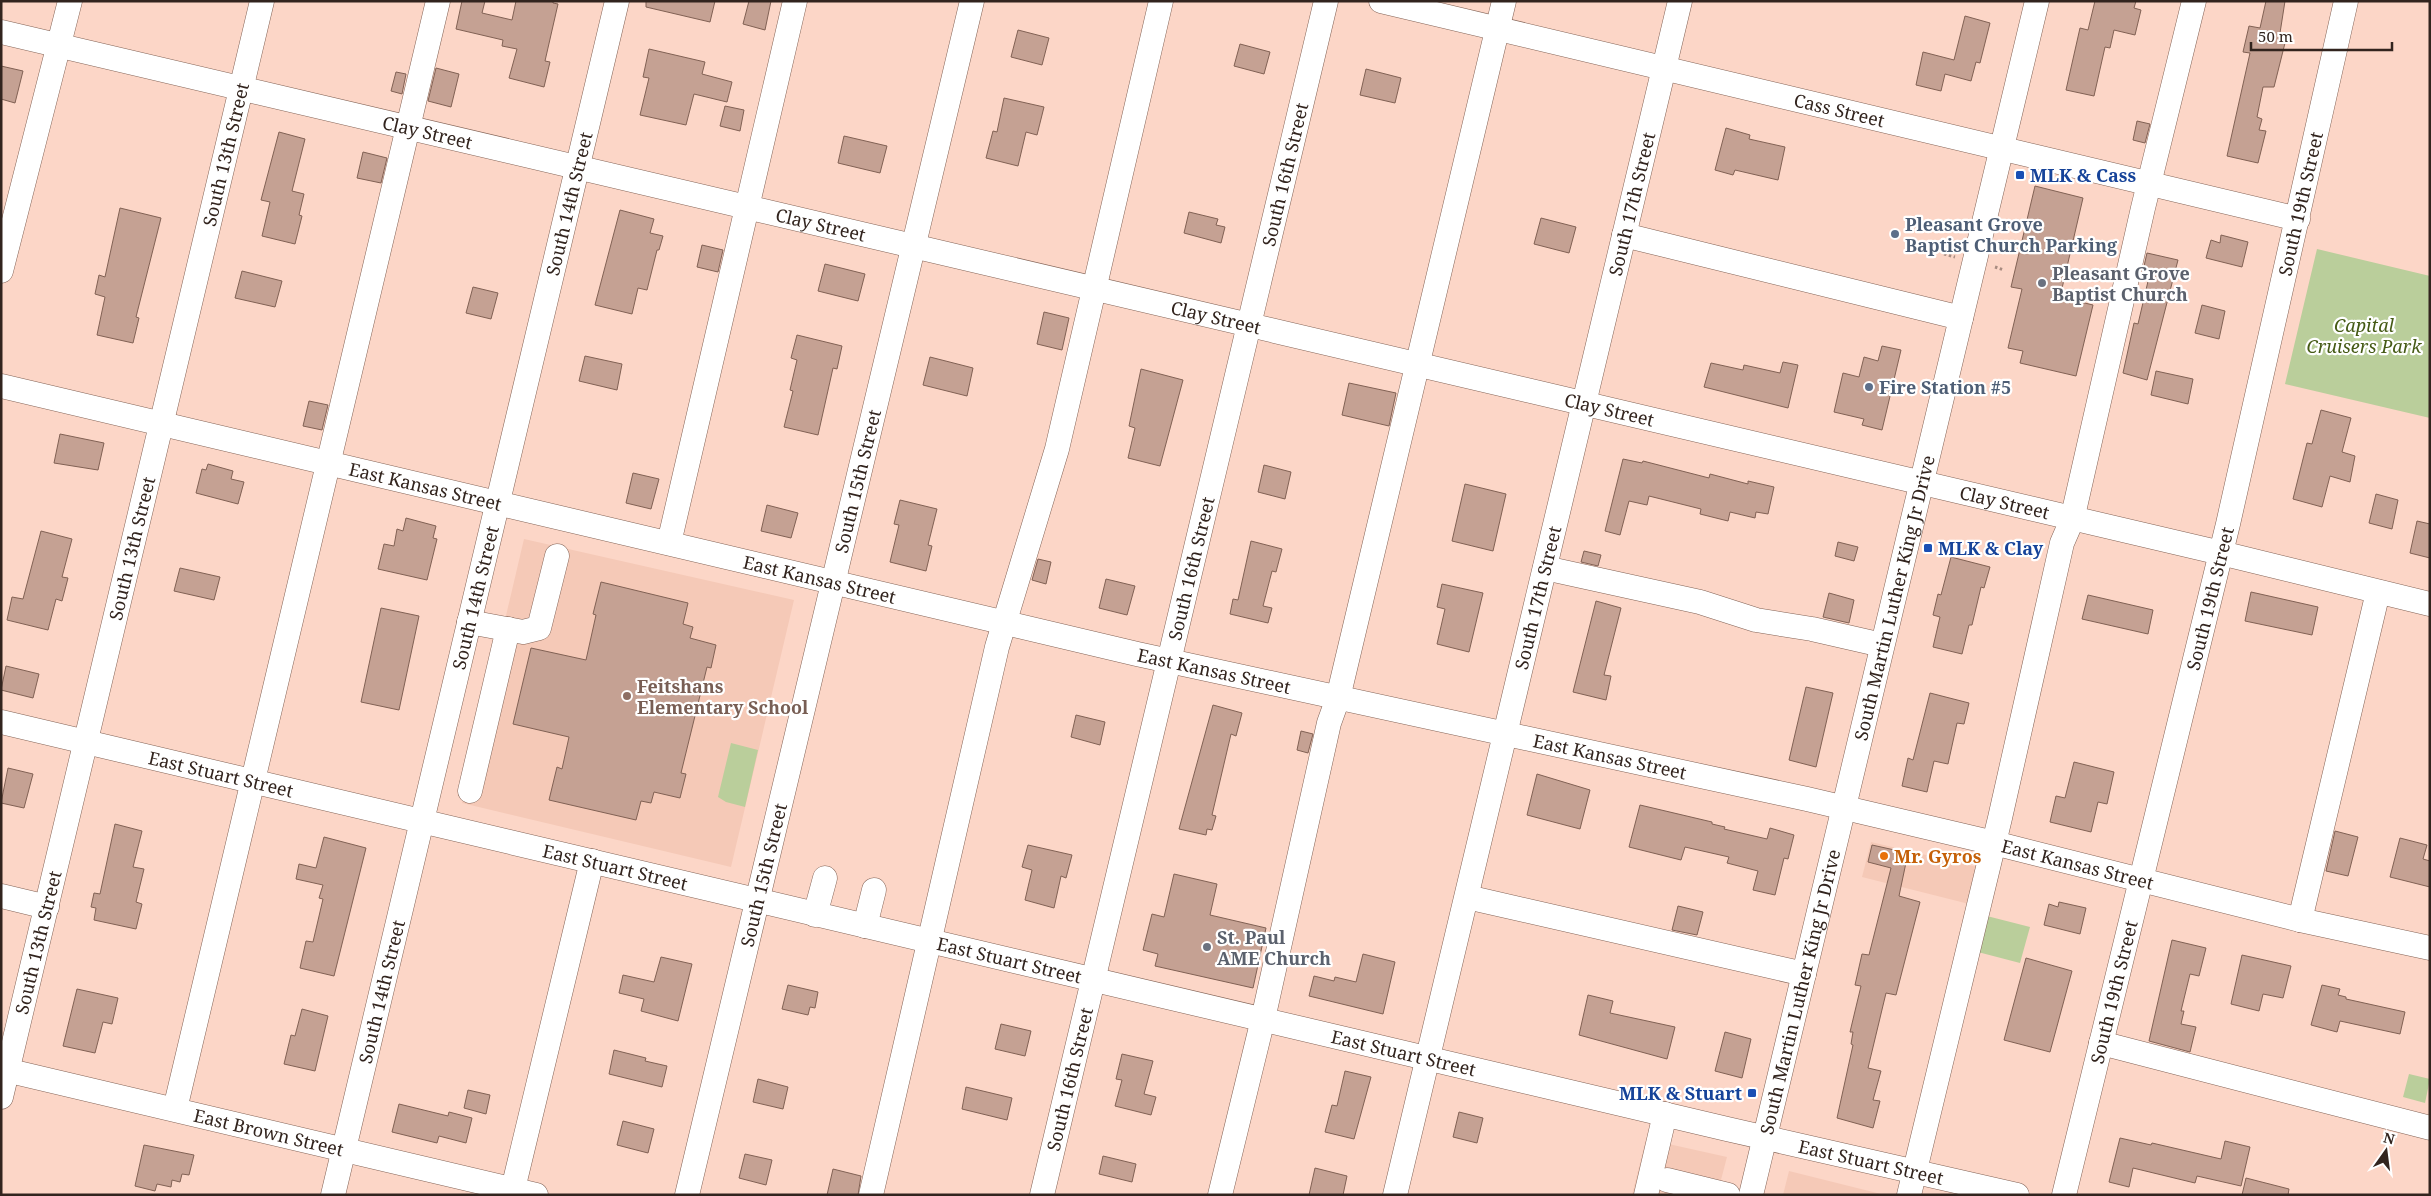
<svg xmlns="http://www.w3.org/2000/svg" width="2431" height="1196" font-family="'Noto Serif',serif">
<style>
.built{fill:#f5c9b7}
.green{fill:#bace9b}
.building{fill:#c5a193;stroke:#816154}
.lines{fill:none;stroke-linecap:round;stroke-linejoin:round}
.minor-casing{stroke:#836356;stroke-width:25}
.path{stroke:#a88c81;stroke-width:3;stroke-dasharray:2.5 2.5;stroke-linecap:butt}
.minor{stroke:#fff;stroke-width:24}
.transit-dot{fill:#1a4fb4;stroke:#fff;stroke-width:2}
.service-dot{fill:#5c6f8a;stroke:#fff;stroke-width:2}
.worship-dot{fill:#6b7280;stroke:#fff;stroke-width:2}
.education-dot{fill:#8d6e63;stroke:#fff;stroke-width:2}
.food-dot{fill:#e8710a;stroke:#fff;stroke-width:2}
.labels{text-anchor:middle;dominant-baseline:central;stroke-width:4.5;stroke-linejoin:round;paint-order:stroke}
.street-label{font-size:18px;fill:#32241e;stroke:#fff}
.transit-label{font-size:18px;font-weight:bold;fill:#164399;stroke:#fff;text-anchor:start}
.service-label{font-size:18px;font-weight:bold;fill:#4e5e75;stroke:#fff;text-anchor:start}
.worship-label{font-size:18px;font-weight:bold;fill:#5b616d;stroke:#fff;text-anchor:start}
.park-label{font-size:18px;font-style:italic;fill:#455a15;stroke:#fff}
.education-label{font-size:18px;font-weight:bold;fill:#785e54;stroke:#fff;text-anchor:start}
.food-label{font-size:18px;font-weight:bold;fill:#c56008;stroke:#fff;text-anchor:start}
</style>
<rect width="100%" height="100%" fill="#fcd6c7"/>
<path class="built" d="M524,539l270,61 -63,267 -269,-64z
M1871,842l110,26 -8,37 -111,-28z
M1646,1139l81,18 -10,38h-85z
M1789,1171l96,24h-102z"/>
<path class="green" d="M2317,249l113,27v142l-145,-34z
M731,743l27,7 -13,57 -19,-5 -8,-5z
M1983,915l47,12 -10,36 -46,-12z
M2409,1074l21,5 -5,24 -22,-6z"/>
<path class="building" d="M462,1h23l-3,12 30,7 4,-19h37v2l5,1 -13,57 5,1 -6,25 -35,-9 8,-29 -15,-3 1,-6 -47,-11z
M646,1h69l-5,21 -64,-15z
M749,1h22l-6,29 -22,-6z
M2095,1h41l-2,7 7,2 -6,25 -21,-5 -4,18 -5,-1 -11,49 -28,-6 14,-62 8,2z
M2266,1h19l-5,32 7,2 -13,52h-11l-6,30 5,2 -3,11 7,1 -8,32 -31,-7 23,-103 -7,-1 6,-26 11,2z
M1965,16l25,7 -10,40 -4,-1 -5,19 -26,-7 -4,17 -25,-6 7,-33 31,8z
M1018,30l31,8 -7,27 -31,-8z
M1240,44l30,8 -6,22 -30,-8z
M649,49l56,13 -3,12 30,8 -5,20 -33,-8 -8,31 -46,-10 9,-37 -6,-1z
M1,66l22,5 -8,32 -14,-4z
M436,68l23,6 -8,33 -23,-6z
M1366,69l35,9 -6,25 -35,-8z
M396,72l10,2 -4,20 -11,-3z
M1004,98l40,9 -7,28 -11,-3 -8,34 -32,-8 7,-27 4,1z
M725,106l19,4 -4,21 -20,-5z
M2137,121l13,3 -5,19 -12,-3z
M1726,128l24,7 -1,4 36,8 -7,33 -43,-10 -2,5 -18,-5z
M279,132l26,7 -13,52 12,3 -5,21 3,1 -7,28 -33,-8 8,-34 -9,-2z
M844,136l43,10 -7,27 -42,-10z
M363,152l24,6 -6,25 -24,-5z
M2035,186l48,12 -23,99 33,8 -17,71 -56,-13 3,-12 -15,-3 14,-59 -11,-2z
M120,208l41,10 -25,99 3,1 -6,25 -36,-8 8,-38 -10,-3 4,-19 6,2z
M620,210l34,9 -4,14 13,3 -4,14h-2l-10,40 -9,-2 -6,26 -37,-9z
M1189,212l29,7 -2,6 9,2 -4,16 -37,-10z
M1541,218l35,9 -7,26 -35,-9z
M2221,235l27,7 -6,25 -36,-9 5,-18 9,3z
M702,245l21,5 -5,22 -21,-5z
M2147,253l31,7 -31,120 -24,-7 11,-50 4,1 11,-47 -7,-2z
M825,264l40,10 -7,27 -40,-10z
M242,271l40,10 -7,26 -40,-9z
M473,287l25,6 -7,26 -25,-6z
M2202,305l23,6 -6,28 -24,-6z
M1044,312l25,6 -7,32 -25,-6z
M797,335l45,11 -5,23 -4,-1 -15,67 -34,-8 9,-36 -3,-1 7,-30 -6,-2z
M1882,346l19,4 -19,80 -20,-5 2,-6 -30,-7 9,-39 16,4 5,-20 14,4z
M585,356l37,8 -5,26 -38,-9z
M930,357l43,11 -6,28 -44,-11z
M1783,362l15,3 -10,43 -84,-21 7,-24 32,7 1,-5 36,8z
M1141,369l42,11 -23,86 -32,-8 7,-30 -6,-2z
M2156,371l37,8 -5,25 -37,-9z
M1349,383l47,10 -7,33 -47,-11z
M309,401l19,4 -6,25 -19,-4z
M2321,410l30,8 -9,34 13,4 -5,26 -20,-6 -8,31 -29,-8 14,-56 5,1z
M60,434l44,9 -6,27 -44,-7z
M1623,459l19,4 1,-2 66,17 1,-4 38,10v-3l26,6 -6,27 -12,-2 -1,6 -25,-6 -2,9 -28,-7 1,-5 -52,-13 -2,9 -18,-4 -9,34 -15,-4z
M208,464l25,7 -2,8 13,3 -6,22 -42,-11 6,-24 4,1z
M1264,465l27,7 -6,27 -27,-7z
M633,473l26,6 -8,30 -25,-6z
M1465,484l41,10 -13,57 -41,-10z
M2376,494l22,6 -6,29 -23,-6z
M900,500l37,9 -9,36 4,1 -6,25 -36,-9 9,-37 -5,-1z
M767,505l31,8 -7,25 -30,-7z
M406,518l30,8 -3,12 4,1 -10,41 -49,-11 6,-25 10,2 3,-17 6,2z
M2417,521l13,3v34l-20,-5z
M41,531l31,8 -10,38 6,1 -6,23 -6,-2 -8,31 -41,-10 5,-23 11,2z
M1251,541l31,8 -6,23 -4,-1 -9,35 9,2 -4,15 -38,-9 3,-15 5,1z
M1838,542l20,5 -4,14 -19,-5z
M1584,551l17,4 -3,11 -17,-4z
M1951,557l39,10 -6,21 -3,-1 -9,38h-3l-7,29 -29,-7 7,-30 -7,-2 5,-21 3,1z
M1038,559l13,3 -5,22 -14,-4z
M180,568l40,9 -6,23 -40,-9z
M1106,579l29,7 -8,29 -28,-7z
M601,582l87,21 -5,21 10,3 -3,11 26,7 -5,23 -4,-1 -26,106 5,1 -6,24 -26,-6 -3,11 -10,-2 -5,19 -87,-20 8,-33 5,2 7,-32 -56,-13 18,-76 55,12 10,-45 -3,-1z
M1442,584l41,9 -14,59 -32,-8 8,-35 -8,-2z
M2251,592l67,15 -6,28 -67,-14z
M1829,593l25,7 -5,23 -26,-6z
M2088,595l65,15 -5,24 -66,-15z
M1596,601l25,7 -17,67 7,1 -5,24 -33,-8z
M381,608l38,8 -20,94 -38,-8z
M6,666l33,8 -6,24 -32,-8z
M1806,687l27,6 -17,74 -27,-7z
M1930,693l39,10 -5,21 -7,-1 -9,41 -14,-3 -7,31 -25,-6 6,-28 5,2z
M1213,705l29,8 -6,23 -5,-2 -19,81 4,1 -4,14 -5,-1 -1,6 -27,-6z
M1076,715l29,7 -5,23 -29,-8z
M1301,731l12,3 -5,19 -11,-3z
M2074,762l40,10 -7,32 -9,-2 -7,30 -41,-10 6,-26 9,2z
M8,768l25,6 -9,34 -23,-5z
M1537,774l53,16 -10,39 -53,-14z
M1640,805l72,17v2l13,3 -1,2 43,10 3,-11 24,7 -6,24 -4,-1 -9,37 -22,-5 5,-19 -31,-8 2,-6 -44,-10 -4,13 -52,-13z
M115,824l27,7 -9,36 11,2 -8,33 6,2 -6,25 -42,-9 2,-12 -5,-1 3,-14 6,1z
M2335,831l23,6 -10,39 -22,-5z
M324,837l42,11 -32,128 -34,-8 6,-27 7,1 10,-43 -4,-1 4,-13 -27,-6 3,-15 17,4z
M2400,838l27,7 -4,14 7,2v26l-40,-10z
M1028,845l44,10 -6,23 -5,-2 -7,32 -29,-8 7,-30 -10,-3z
M1872,845l36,8 -9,43 21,6 -24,93 -10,-2 -18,75 13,3 -8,29 7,1 -7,27 -36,-10 16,-73 -2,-1 2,-12h-3l11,-46 -6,-1 7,-31 7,1 22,-87 -23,-6z
M1174,874l43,10 -7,31 56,13 -13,60 -98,-22 3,-12 -15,-4 9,-36 12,3z
M2059,902l27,6 -6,26 -36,-9 5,-21 9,3z
M1678,906l25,6 -6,23 -25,-5z
M2172,940l34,8 -7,28 -9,-2 -9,37h3l-3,13 15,3 -6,25 -41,-11z
M1363,954l32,8 -12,52 -74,-18 5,-20 20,5 1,-4 21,5z
M2242,955l49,11 -8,32 -20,-4 -4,17 -28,-7z
M661,957l31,7 -14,57 -37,-10 3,-12 -25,-6 4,-18 31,7z
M2026,958l46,13 -22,81 -46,-12z
M788,985l30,7 -3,16 -5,-1 -2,8 -26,-6z
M2322,985l18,4 -2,6 8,2v2l59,13 -5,22 -60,-13 -3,11 -26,-7z
M77,989l41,9 -6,26 -9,-2 -8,31 -32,-7z
M1588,995l25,6 -3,12 65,14 -8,32 -88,-24z
M302,1009l26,7 -13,55 -31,-7 7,-29 4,1z
M1001,1024l30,7 -6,25 -30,-7z
M1725,1032l26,7 -9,39 -27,-7z
M614,1050l32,8 -1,3 22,5 -5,21 -53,-13z
M1122,1054l31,7 -9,33 12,3 -5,18 -36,-9 7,-26 -6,-1z
M1345,1071l26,6 -17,62 -29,-7 7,-27 5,1z
M758,1079l30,8 -5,22 -30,-7z
M966,1087l46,11 -5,22 -45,-11z
M468,1090l22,5 -4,19 -22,-6z
M399,1104l49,12 1,-4 23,6 -6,25 -27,-7 -2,7 -45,-11z
M1459,1112l24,6 -6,25 -24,-6z
M623,1121l31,8 -6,24 -31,-8z
M2120,1138l31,7 1,-2 69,16 4,-18 25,6 -9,39 -44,-10 -2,7 -62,-15 -4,19 -20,-5z
M144,1145l50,10 -5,20 -7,-1 -2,8 -8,-2 -1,7 -14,-3 -2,7 -20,-5z
M745,1154l27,6 -6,25 -27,-7z
M1103,1156l33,8 -4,18 -33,-8z
M1315,1168l32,8 -4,19h-34z
M833,1169l28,7 -3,19h-31z
M2246,1178l43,11 -1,6h-46z"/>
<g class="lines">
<g class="minor-casing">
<g id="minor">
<path id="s1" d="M1381,1l917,218"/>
<path id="s2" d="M1,32l2220,521 209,51"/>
<path d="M1624,235l337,83"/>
<path d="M1,271l69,-270"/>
<path id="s3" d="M1,386l1136,268 670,145 187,44 306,77 130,28"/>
<path d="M669,543l126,-542"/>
<path d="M1545,568l155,34 56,18 56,9 70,16"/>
<path d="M469,622l54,10 16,-4 18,-72"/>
<path id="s4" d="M1,722l1726,407 290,66"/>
<path d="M470,791l38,-162"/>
<path d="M1,896l46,11"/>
<path d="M1467,897l337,77"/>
<path d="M815,915l10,-37"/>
<path d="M2300,920l78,-328"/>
<path d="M865,926l9,-36"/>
<path d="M2101,1043l329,85"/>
<path id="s5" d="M1,1069l535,126"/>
<path id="s6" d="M1,1097l261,-1096"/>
<path d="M175,1109l263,-1108"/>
<path d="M1667,1180l61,15"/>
<path d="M513,1189l79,-328"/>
<path id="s7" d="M333,1195l284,-1194"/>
<path id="s8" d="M687,1195l285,-1194"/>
<path d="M871,1195l126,-548 60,-198 104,-448"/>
<path id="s9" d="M1042,1195l284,-1194"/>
<path d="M1220,1195l43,-176 66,-296 9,-25 166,-697"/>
<path id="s10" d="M1395,1195l285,-1194"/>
<path d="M1646,1195l19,-81"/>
<path id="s11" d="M1751,1195l286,-1194"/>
<path d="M1909,1195l91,-377 62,-275 10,-23 71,-312 51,-207"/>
<path id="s12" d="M2064,1195l164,-671 118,-523"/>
</g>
</g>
<path class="path" d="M1944,254l11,3
M1995,267l9,3"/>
<use href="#minor" class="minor"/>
</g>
<g class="transit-dot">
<rect x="2015" y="170" width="10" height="10" rx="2.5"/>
<rect x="1923" y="543" width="10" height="10" rx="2.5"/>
<rect x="1747" y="1088" width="10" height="10" rx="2.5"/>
</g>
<g class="service-dot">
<circle cx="1895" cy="234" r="5"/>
<circle cx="1869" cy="387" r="5"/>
</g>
<g class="worship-dot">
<circle cx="2042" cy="283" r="5"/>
<circle cx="1207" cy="947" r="5"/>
</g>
<circle class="education-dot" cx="627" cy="696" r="5"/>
<circle class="food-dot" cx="1884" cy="856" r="5"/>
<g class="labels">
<g class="street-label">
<text stroke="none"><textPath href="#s1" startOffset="471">Cass Street</textPath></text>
<text stroke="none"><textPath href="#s2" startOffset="438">Clay Street</textPath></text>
<text stroke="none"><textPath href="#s6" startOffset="969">South 13th Street</textPath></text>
<text stroke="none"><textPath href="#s9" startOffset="1049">South 16th Street</textPath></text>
<text stroke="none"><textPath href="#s7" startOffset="1019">South 14th Street</textPath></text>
<text stroke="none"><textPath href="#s10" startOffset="1019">South 17th Street</textPath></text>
<text stroke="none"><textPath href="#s12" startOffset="1019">South 19th Street</textPath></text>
<text stroke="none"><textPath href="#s2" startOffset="842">Clay Street</textPath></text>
<text stroke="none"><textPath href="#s2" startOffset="1248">Clay Street</textPath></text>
<text stroke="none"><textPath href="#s2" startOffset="1652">Clay Street</textPath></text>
<text stroke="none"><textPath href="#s8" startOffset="734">South 15th Street</textPath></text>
<text stroke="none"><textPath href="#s3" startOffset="436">East Kansas Street</textPath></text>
<text stroke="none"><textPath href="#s2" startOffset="2058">Clay Street</textPath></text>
<text stroke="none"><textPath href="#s6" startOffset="564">South 13th Street</textPath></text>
<text stroke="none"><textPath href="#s9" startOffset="644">South 16th Street</textPath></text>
<text stroke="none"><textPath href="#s3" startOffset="841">East Kansas Street</textPath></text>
<text stroke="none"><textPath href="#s7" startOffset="614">South 14th Street</textPath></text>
<text stroke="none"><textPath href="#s10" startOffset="614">South 17th Street</textPath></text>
<text stroke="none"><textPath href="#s11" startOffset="614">South Martin Luther King Jr Drive</textPath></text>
<text stroke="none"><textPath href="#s12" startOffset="614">South 19th Street</textPath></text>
<text stroke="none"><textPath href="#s3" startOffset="1246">East Kansas Street</textPath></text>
<text stroke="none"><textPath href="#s3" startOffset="1651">East Kansas Street</textPath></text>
<text stroke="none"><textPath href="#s4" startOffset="226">East Stuart Street</textPath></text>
<text stroke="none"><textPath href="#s3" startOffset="2131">East Kansas Street</textPath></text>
<text stroke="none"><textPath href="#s4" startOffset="631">East Stuart Street</textPath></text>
<text stroke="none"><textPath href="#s8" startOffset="329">South 15th Street</textPath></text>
<text stroke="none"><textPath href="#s6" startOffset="159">South 13th Street</textPath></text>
<text stroke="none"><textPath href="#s4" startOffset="1036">East Stuart Street</textPath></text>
<text stroke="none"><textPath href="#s7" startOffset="209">South 14th Street</textPath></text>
<text stroke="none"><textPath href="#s11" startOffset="209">South Martin Luther King Jr Drive</textPath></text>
<text stroke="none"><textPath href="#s12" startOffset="209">South 19th Street</textPath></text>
<text stroke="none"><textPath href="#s4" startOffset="1441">East Stuart Street</textPath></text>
<text stroke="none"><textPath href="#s9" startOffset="119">South 16th Street</textPath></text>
<text stroke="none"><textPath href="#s5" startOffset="275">East Brown Street</textPath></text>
<text stroke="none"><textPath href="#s4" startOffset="1921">East Stuart Street</textPath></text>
</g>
<g class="transit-label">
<text x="2030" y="175">MLK &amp; Cass</text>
<text x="1938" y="548">MLK &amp; Clay</text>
<text x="1742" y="1093" text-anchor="end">MLK &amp; Stuart</text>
</g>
<g class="service-label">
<text x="1905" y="224">Pleasant Grove<tspan x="1905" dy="21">Baptist Church Parking</tspan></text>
<text x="1879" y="387">Fire Station #5</text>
</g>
<g class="worship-label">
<text x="2052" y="273">Pleasant Grove<tspan x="2052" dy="21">Baptist Church</tspan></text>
<text x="1217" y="937">St. Paul<tspan x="1217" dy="21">AME Church</tspan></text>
</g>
<g class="park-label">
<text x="2364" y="325">Capital<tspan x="2364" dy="21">Cruisers Park</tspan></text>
</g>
<g class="education-label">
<text x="637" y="686">Feitshans<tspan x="637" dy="21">Elementary School</tspan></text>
</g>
<g class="food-label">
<text x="1894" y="856">Mr. Gyros</text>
</g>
</g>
<rect width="2431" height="1196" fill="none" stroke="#32241e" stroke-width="5"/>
<g transform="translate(2386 1151) rotate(14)" stroke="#ffffff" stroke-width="4" paint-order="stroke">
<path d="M0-4L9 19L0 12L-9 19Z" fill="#32241e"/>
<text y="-8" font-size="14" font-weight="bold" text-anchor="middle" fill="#32241e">N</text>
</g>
<path d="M2251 42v8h141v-8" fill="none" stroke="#32241e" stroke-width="2.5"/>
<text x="2258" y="42" font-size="15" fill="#32241e" stroke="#ffffff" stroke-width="4" paint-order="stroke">50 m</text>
</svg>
